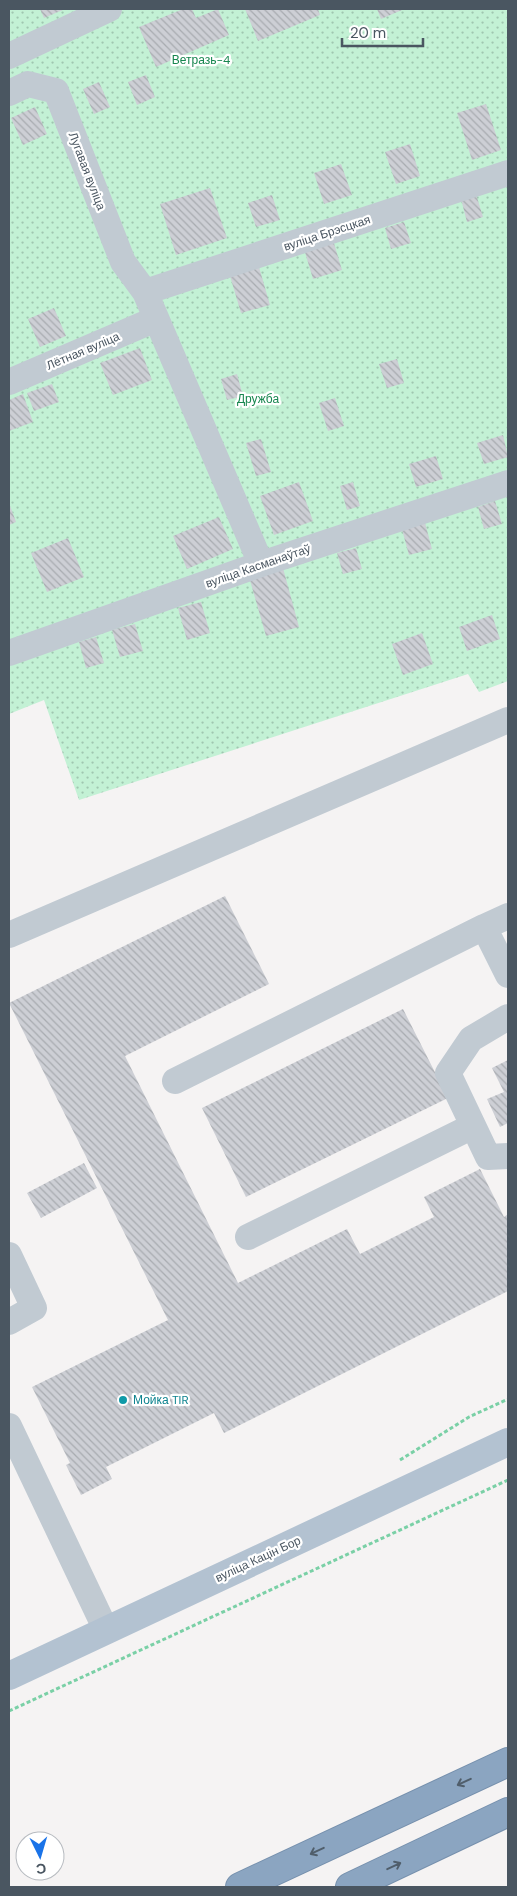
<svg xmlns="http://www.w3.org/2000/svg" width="517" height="1896" font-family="'DM Sans',sans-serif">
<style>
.garden{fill:url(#garden-dots)}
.building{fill:url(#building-back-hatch)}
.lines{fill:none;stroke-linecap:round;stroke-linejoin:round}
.highway-casing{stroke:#7690ad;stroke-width:30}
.path{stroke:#7ad0a6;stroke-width:3;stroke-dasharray:4 2.5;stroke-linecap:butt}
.minor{stroke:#c1cad2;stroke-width:26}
.major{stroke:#b3c2d1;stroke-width:28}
.highway{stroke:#8ba5c1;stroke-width:28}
.oneway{stroke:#505e6b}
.culture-dot{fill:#0f9aa8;stroke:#fff;stroke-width:2}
.labels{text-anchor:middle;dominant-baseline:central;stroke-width:4.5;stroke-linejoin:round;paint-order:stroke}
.park-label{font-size:12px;fill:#17864f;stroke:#fff}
.street-label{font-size:12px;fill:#4a5661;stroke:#fff}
.culture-label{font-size:12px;fill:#0d838f;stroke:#fff;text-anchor:start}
</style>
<defs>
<pattern id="garden-dots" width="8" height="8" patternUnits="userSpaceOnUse" patternTransform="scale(1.25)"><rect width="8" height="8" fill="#c3f1d5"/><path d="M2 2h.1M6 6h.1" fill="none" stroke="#a0c6b0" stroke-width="1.8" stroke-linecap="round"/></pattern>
<pattern id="building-back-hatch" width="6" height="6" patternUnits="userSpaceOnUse" patternTransform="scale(1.25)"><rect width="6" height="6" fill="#cdcfd5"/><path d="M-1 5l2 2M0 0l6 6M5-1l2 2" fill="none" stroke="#a8abb0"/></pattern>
</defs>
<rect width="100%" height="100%" fill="#f5f3f3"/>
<path class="garden" d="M9,9h499v672l-29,11 -11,-18 -389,126 -35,-100 -35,14z"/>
<path class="building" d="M40,9h25l-21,9z
M183,9h9l4,9 22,-9 11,26 -73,32 -17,-40z
M245,9h73l2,6 -62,26z
M377,9h25v1l-21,9z
M146,75l9,22 -18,8 -9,-23z
M99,82l11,25 -16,7 -11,-25z
M486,104l15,46 -29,10 -15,-47z
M35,107l12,27 -24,11 -12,-27z
M410,144l10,32 -24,8 -11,-32z
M341,164l11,31 -28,9 -10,-31z
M210,188l17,50 -51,17 -16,-51z
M476,194l7,23 -16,5 -6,-23z
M272,195l8,25 -24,7 -8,-24z
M404,222l7,21 -20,6 -6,-21z
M333,240l9,30 -29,9 -9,-30z
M259,267l11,38 -29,8 -11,-37z
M54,308l12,28 -26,11 -12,-28z
M140,348l12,32 -39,15 -13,-32z
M397,359l7,24 -17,5 -8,-24z
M237,374l6,22 -16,4 -6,-21z
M52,384l7,18 -25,9 -7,-18z
M23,394l10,28 -24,9v-31z
M335,398l9,28 -16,5 -9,-28z
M503,435l5,22 -24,7 -7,-21z
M261,439l10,33 -15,4 -10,-33z
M436,456l7,23 -27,8 -7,-23z
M299,482l14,39 -39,14 -14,-39z
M353,482l7,24 -13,4 -7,-24z
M495,501l7,23 -18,5 -6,-22z
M9,503l7,19 -7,3z
M219,517l14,32 -46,20 -14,-33z
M424,519l8,30 -23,6 -8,-29z
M68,538l16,39 -37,15 -16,-39z
M356,548l6,21 -19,5 -6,-21z
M283,568l16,59 -33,9 -17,-59z
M201,602l9,31 -23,7 -9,-32z
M492,615l8,24 -33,12 -8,-24z
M135,624l8,27 -23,6 -8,-27z
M422,633l11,31 -30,11 -11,-31z
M96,637l8,26 -18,5 -7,-26z
M225,896l44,88 -144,72 113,227 109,-54 13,25 74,-37 -10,-20 56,-28 24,48 4,-3v77l-284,142 -10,-20 -108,54 6,12 -31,16 -15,-30 4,-2 -38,-76 136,-67 -159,-317z
M403,1009l45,89 -202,99 -44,-89z
M508,1060v63l-8,4 -13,-28 17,-7 -12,-24z
M84,1163l13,25 -56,30 -14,-25z"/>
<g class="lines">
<g class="highway-casing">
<path id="highway" d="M240,1887l268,-125
M350,1887l158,-75"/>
</g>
<path class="path" d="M400,1460l69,-43 39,-18
M9,1711l499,-231"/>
<path class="minor" d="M9,56l100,-47
M9,93l19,-9 28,7 67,171 22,30 116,272
M145,292l363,-119
M9,382l147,-63
M9,653l252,-89 247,-81
M484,927l24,-11
M9,935l499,-215
M508,1017l-37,22 -23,34 40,84 20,-1
M175,1081l309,-154 24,48
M248,1237l223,-110
M9,1255l25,53 -25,14
M9,1426l97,204"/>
<path class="major" d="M9,1676l499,-234"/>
<use href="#highway" class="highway"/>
</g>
<defs><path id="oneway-shaft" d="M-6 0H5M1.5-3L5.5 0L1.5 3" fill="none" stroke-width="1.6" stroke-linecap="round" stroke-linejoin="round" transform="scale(1.25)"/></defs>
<g class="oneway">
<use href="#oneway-shaft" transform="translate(464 1782) rotate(155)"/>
<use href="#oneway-shaft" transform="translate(317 1851) rotate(155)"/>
<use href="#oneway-shaft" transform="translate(394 1866) rotate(-25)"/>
</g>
<circle class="culture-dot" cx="123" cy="1400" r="5"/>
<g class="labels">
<g class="park-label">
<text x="201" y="60">Ветразь-4</text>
<text x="258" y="399">Дружба</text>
</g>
<g class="street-label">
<text transform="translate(87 171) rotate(69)">Лугавая вуліца</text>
<text transform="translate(327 233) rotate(-18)">вуліца Брэсцкая</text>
<text transform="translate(83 351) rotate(-23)">Лётная вуліца</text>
<text transform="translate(258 566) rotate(-19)">вуліца Касманаўтаў</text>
<text transform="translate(258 1559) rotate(-25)">вуліца Кацін Бор</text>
</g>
<g class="culture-label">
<text x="133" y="1400">Мойка TIR</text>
</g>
</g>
<rect width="517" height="1896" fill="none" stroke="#4a5661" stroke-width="20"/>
<g transform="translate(40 1856) rotate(175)"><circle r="24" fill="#ffffff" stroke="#b7bbc0"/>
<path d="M0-4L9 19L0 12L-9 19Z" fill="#1a73e8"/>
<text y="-8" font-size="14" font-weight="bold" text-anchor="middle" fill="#4a5661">С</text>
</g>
<path d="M342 38v8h81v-8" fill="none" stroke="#4a5661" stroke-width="2.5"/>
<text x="350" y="38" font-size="15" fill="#4a5661" stroke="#ffffff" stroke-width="4" paint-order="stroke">20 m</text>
</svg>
